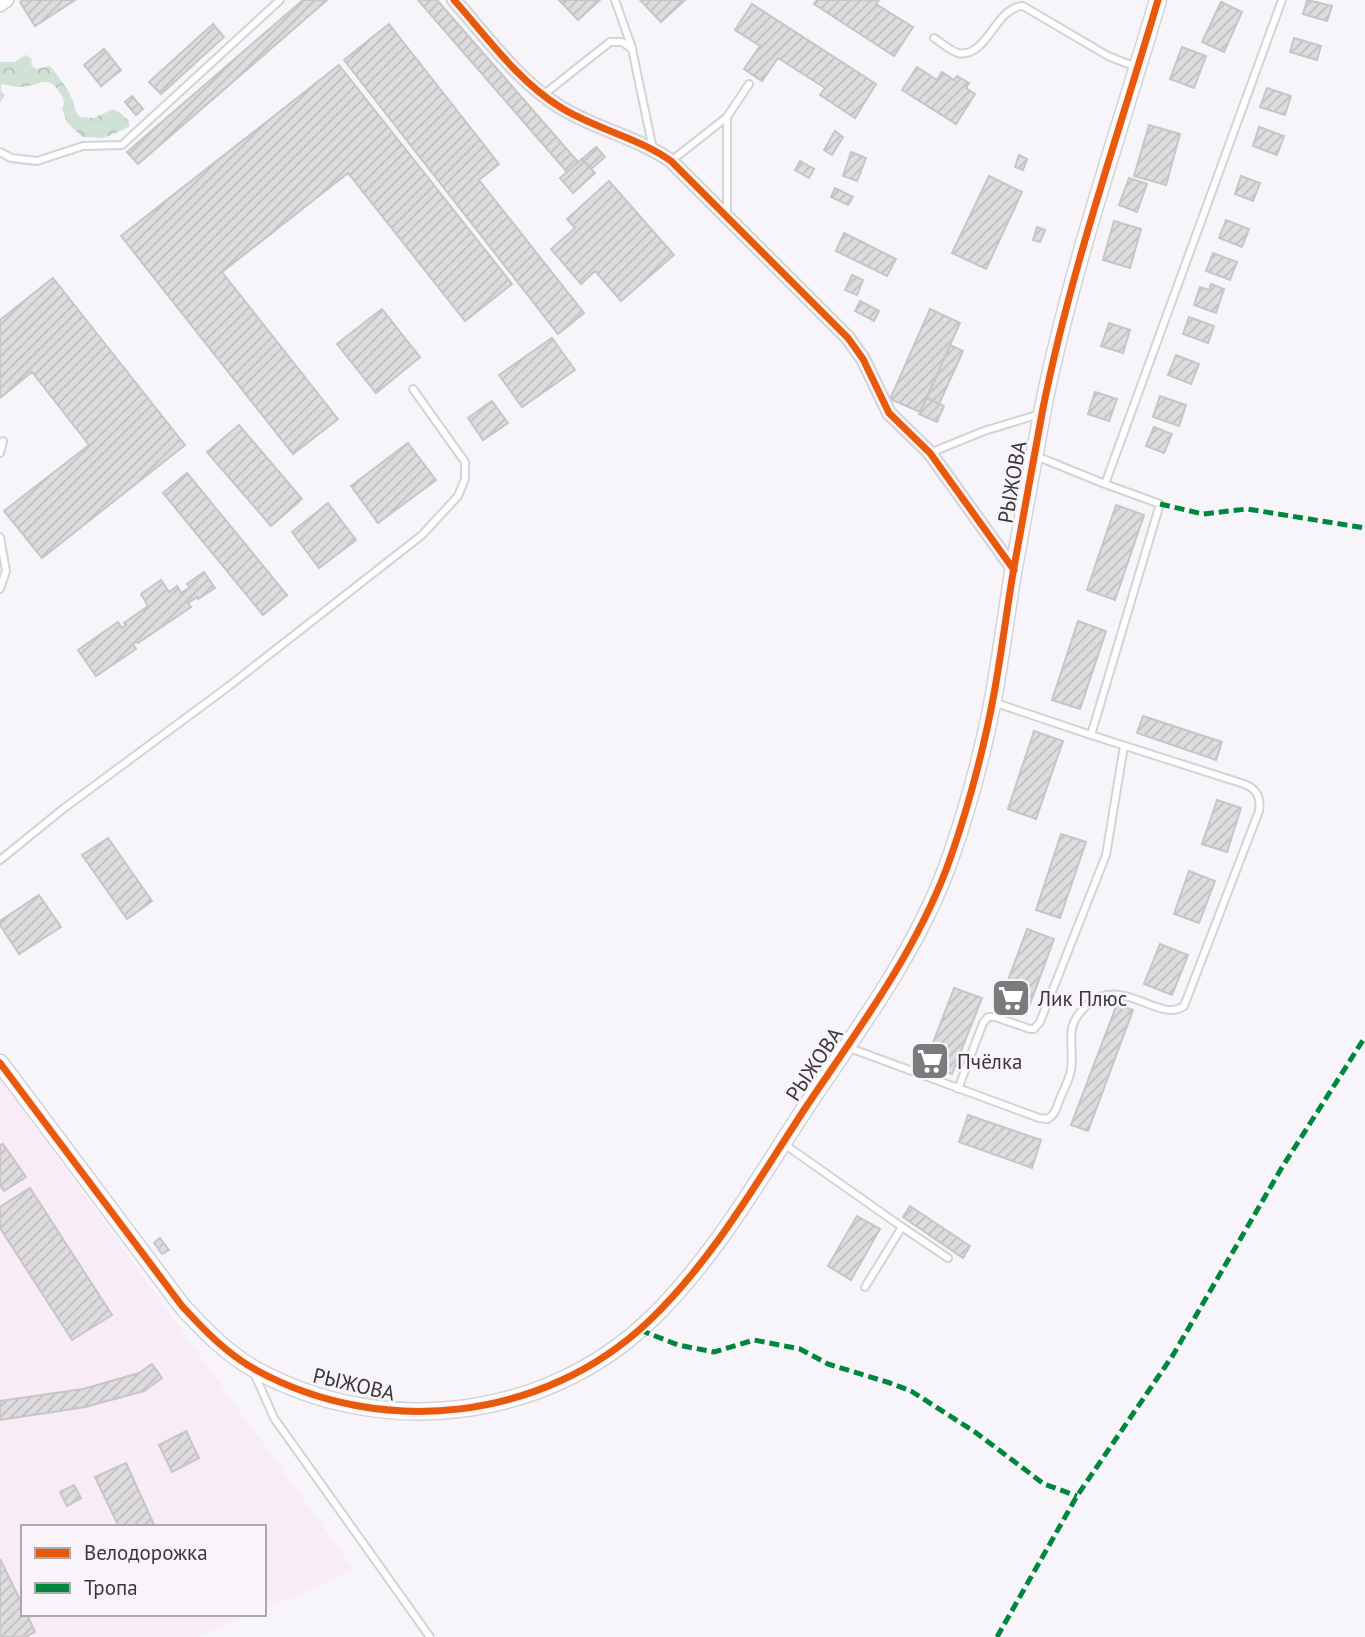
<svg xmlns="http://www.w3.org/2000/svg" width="1365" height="1637" font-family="'PT Sans',sans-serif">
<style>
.commercial{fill:#f8ecf6}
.forest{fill:url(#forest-crowns)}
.building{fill:url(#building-hatch);stroke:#c7c5c6;stroke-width:2}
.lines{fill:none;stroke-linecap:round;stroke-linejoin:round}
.service-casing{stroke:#d5d3d6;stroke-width:10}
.minor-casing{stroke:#d5d3d6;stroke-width:16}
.tertiary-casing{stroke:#d5d3d6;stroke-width:19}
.service{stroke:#fefefe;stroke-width:6}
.minor{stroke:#fefefe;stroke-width:12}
.tertiary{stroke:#fefefe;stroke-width:16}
.quiet{stroke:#00873e;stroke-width:5;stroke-dasharray:10 5;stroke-linecap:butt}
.cycleway-casing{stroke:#f8f4fa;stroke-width:11}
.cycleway{stroke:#e8590c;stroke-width:7}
.labels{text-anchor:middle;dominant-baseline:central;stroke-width:5;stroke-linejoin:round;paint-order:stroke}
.street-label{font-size:21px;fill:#39383a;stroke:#f8f4fa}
.poi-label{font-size:21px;fill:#39383a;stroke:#f8f4fa;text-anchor:start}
</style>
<defs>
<pattern id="forest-crowns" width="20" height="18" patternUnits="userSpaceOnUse" patternTransform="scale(1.75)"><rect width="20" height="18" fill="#d0e1d5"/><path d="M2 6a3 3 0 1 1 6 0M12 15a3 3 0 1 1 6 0" fill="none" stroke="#b3c2b8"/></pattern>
<pattern id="building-hatch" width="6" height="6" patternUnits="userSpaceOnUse" patternTransform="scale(1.75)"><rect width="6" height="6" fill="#dedcde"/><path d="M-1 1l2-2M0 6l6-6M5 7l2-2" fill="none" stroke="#bfbebf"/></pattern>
</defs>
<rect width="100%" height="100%" fill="#f7f5f9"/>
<path class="commercial" d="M0,1078l354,492 -90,39v-82h-241v87h228l-53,23h-198z"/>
<path class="forest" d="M26,55l6,4 -1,6 5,4 13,-3c6,4 22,28 24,35 2,8 1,10 7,16l14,1 19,-9 6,3 10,9v6l-25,11 -22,-1 -15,-15 -5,-13c3,-7 2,-10 -2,-16 -13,-21 -23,-5 -41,-6 -7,0 -12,-3 -18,-3v7l4,4 -5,8v-41h14z"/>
<path class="building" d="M23,0h52l-40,26 -15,-24z
M303,0h24l-189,164 -11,-12z
M418,0h19l141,162 -11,10z
M559,0h41l-22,20z
M640,0h45l-24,22z
M817,0h62l-3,4 37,23 -19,29 -80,-52z
M1307,0l25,6 -5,15 -24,-7z
M1221,2l21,10 -18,40 -22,-10z
M752,4l124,80 -21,34 -35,-23 5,-7 -47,-30 -16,23 -18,-12 16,-23 -25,-16z
M213,24l11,13 -63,57 -12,-12z
M389,24l110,140 -20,16 105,133 -26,21 -214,-274z
M1294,38l27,8 -4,14 -27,-8z
M1182,47l24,9 -12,32 -24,-9z
M104,49l17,21 -20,16 -17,-21z
M339,65l173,219 -47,37 -117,-148 -126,99 116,147 -45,35 -172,-218z
M917,67l20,13 5,-8 12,8 3,-4 12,7 -3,5 9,6 -19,30 -54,-34z
M1267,88l24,8 -6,19 -25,-8z
M132,96l11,13 -7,6 -11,-13z
M1149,125l31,9 -14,51 -32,-9z
M1259,127l25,9 -7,19 -24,-9z
M835,131l8,6 -11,18 -8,-5z
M596,147l9,10 -14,12 -9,-10z
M851,152l15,6 -9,23 -14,-5z
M1019,155l8,4 -4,11 -8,-3z
M582,159l13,14 -22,20 -13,-15z
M800,161l14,8 -5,9 -14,-8z
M989,176l33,16 -36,77 -34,-16z
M1241,176l19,7 -7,18 -18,-7z
M1129,178l18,6 -10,28 -18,-7z
M609,181l65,74 -53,46 -26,-30 -14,13 -30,-35 24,-21 -8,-9z
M835,188l18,9 -5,8 -17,-8z
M1226,220l23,9 -7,18 -23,-9z
M1114,221l27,8 -11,39 -27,-8z
M1037,227l8,3 -5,12 -7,-2z
M844,233l52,26 -9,17 -51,-25z
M1213,253l24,9 -7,18 -24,-9z
M852,275l11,5 -6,15 -12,-5z
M53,278l132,167 -143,113 -38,-47 85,-66 -57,-73 -32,26v-78z
M1211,284l13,5 -8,24 -22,-8 6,-18 9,3z
M860,301l19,10 -5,10 -19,-10z
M382,309l38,48 -44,36 -39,-49z
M930,309l30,14 -40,89 -30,-13z
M1189,317l25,9 -6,17 -25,-9z
M1109,323l21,7 -7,23 -22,-7z
M552,338l23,32 -53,37 -23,-32z
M950,345l13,6 -24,53 -12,-6z
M1176,355l23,9 -8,20 -23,-9z
M1095,392l22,7 -8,22 -21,-7z
M1160,396l26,9 -7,21 -26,-9z
M927,398l17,8 -7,16 -18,-8z
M492,401l16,22 -25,17 -15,-22z
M239,425l63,74 -31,27 -64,-74z
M1154,427l18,7 -8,19 -18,-7z
M408,443l28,37 -58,43 -27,-37z
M187,473l100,122 -24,20 -100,-122z
M328,503l28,37 -37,28 -27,-36z
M1116,505l28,10 -29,85 -28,-10z
M204,572l11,16 -17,11 -1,-2 -9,6 3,4 -53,36 -1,-2 -4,3 3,5 -40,27 -18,-26 40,-28 4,6 4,-3 -2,-2 24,-17 -7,-12 20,-14 8,12 8,-6 4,7 9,-6 -3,-3z
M1078,621l28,10 -26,78 -28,-9z
M1143,716l79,26 -6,18 -79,-27z
M1034,731l29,10 -27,78 -28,-10z
M1217,800l24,8 -14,44 -25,-8z
M1061,834l25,8 -26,76 -24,-8z
M108,838l44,63 -25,18 -45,-64z
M1189,871l26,10 -16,42 -25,-9z
M39,895l22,32 -42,27 -19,-29v-4z
M1027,929l27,10 -28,76 -27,-10z
M1160,944l28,11 -16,40 -28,-11z
M954,988l28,10 -30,76 -27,-10z
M1117,1004l16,6 -45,121 -17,-6z
M968,1115l73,25 -9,28 -73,-26z
M3,1144l23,33 -22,14 -4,-6v-40z
M30,1188l82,127 -40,25 -72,-112v-21z
M910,1206l60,40 -7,12 -60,-41z
M857,1216l23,13 -29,51 -23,-14z
M160,1238l9,12 -7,4 -8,-11z
M152,1364l10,14 -18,13 -59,16 -85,13v-19l83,-12 56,-16z
M186,1431l13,27 -27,14 -13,-27z
M126,1463l29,64h-36l-24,-50z
M74,1485l7,13 -14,8 -7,-14z
M0,1559l23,47v8h4l8,18 -10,5h-25z"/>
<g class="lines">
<g class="service-casing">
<path id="service" d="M615,0l17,48
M934,38c7,4 16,13 24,15 29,6 37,-46 65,-47l85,50 28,11
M543,95l67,-53h12l10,7 21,100
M0,152l11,6 26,3 46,-15 39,-1 158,-145
M671,161l56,-44 22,-33
M727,213v-96
M0,453l3,-12
M930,453l54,-22 56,-17
M1036,456l69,28
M0,537l6,34 -6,18
M993,702l98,33 69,-231 -55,-20 177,-484
M0,860l63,-51 166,-123 193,-151 36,-39 7,-17v-17l-52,-73
M847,1047l192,71 9,1c7,-5 9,-11 11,-18 4,-10 10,-20 12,-31 4,-27 -9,-42 16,-65 36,-31 72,19 97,1l75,-195c2,-14 -2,-22 -15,-27l-153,-49
M958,1089l25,-66 5,-6h7l35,12h4l6,-7 66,-167 18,-109
M784,1144l118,83 -37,60
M902,1227l46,31
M254,1373l20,45 156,219"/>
</g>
<g class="minor-casing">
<path id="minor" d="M454,0c33,37 64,81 106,107 35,22 77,30 111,54l177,177 15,21 26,54 41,40 84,117
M0,5l7,-5"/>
</g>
<g class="tertiary-casing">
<path id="tertiary" d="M0,1063l182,243c22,24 45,48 74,64 126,69 288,51 393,-49 64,-61 109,-141 157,-214 51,-76 107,-151 140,-237 19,-51 37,-117 47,-171 8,-42 13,-84 20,-126 10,-55 20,-111 30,-165 28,-139 75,-272 115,-408"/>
</g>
<use href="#service" class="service"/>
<use href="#minor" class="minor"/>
<use href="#tertiary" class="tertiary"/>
<path class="quiet" d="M1160,504l43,10 44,-5 118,19
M640,1330l38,15 36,7 40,-12 46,9 28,15 62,19 21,8 64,41 69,52 33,12
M997,1637l80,-141 96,-141 108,-186 84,-132"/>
<g class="cycleway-casing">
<path id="cycleway" d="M454,0c33,37 64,81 106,107 35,22 77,30 111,54l177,177 15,21 26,54 41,40 84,117
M0,1063l182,243c22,24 45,48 74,64 126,69 288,51 393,-49 64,-61 109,-141 157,-214 51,-76 107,-151 140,-237 19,-51 37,-117 47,-171 8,-42 13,-84 20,-126 10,-55 20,-111 30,-165 28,-139 75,-272 115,-408"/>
</g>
<use href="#cycleway" class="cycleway"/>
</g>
<defs>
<g id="supermarket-square" transform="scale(2.0125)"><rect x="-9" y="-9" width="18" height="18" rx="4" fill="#7c7a7d" stroke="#f8f4fa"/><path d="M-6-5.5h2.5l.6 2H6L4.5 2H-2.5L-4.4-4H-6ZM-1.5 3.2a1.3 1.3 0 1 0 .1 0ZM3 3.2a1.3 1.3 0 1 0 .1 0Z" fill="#fff"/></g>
</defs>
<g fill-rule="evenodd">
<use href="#supermarket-square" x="1011" y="998"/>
<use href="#supermarket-square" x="930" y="1061"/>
</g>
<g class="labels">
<g class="street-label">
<text transform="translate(1012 482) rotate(-80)">РЫЖОВА</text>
<text transform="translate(814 1064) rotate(-56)">РЫЖОВА</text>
<text transform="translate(354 1384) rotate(13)">РЫЖОВА</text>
</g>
<g class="poi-label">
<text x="1038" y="998">Лик Плюс</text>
<text x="957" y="1061">Пчёлка</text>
</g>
</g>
<rect x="21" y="1525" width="245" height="91" fill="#f8f4fa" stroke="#aca9ad" stroke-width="2"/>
<rect x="35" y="1548" width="35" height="10" fill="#e8590c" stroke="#aca9ad" stroke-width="2"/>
<text x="84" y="1560" font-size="21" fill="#39383a">Велодорожка</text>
<rect x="35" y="1583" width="35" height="10" fill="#00873e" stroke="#aca9ad" stroke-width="2"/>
<text x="84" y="1595" font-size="21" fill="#39383a">Тропа</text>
</svg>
